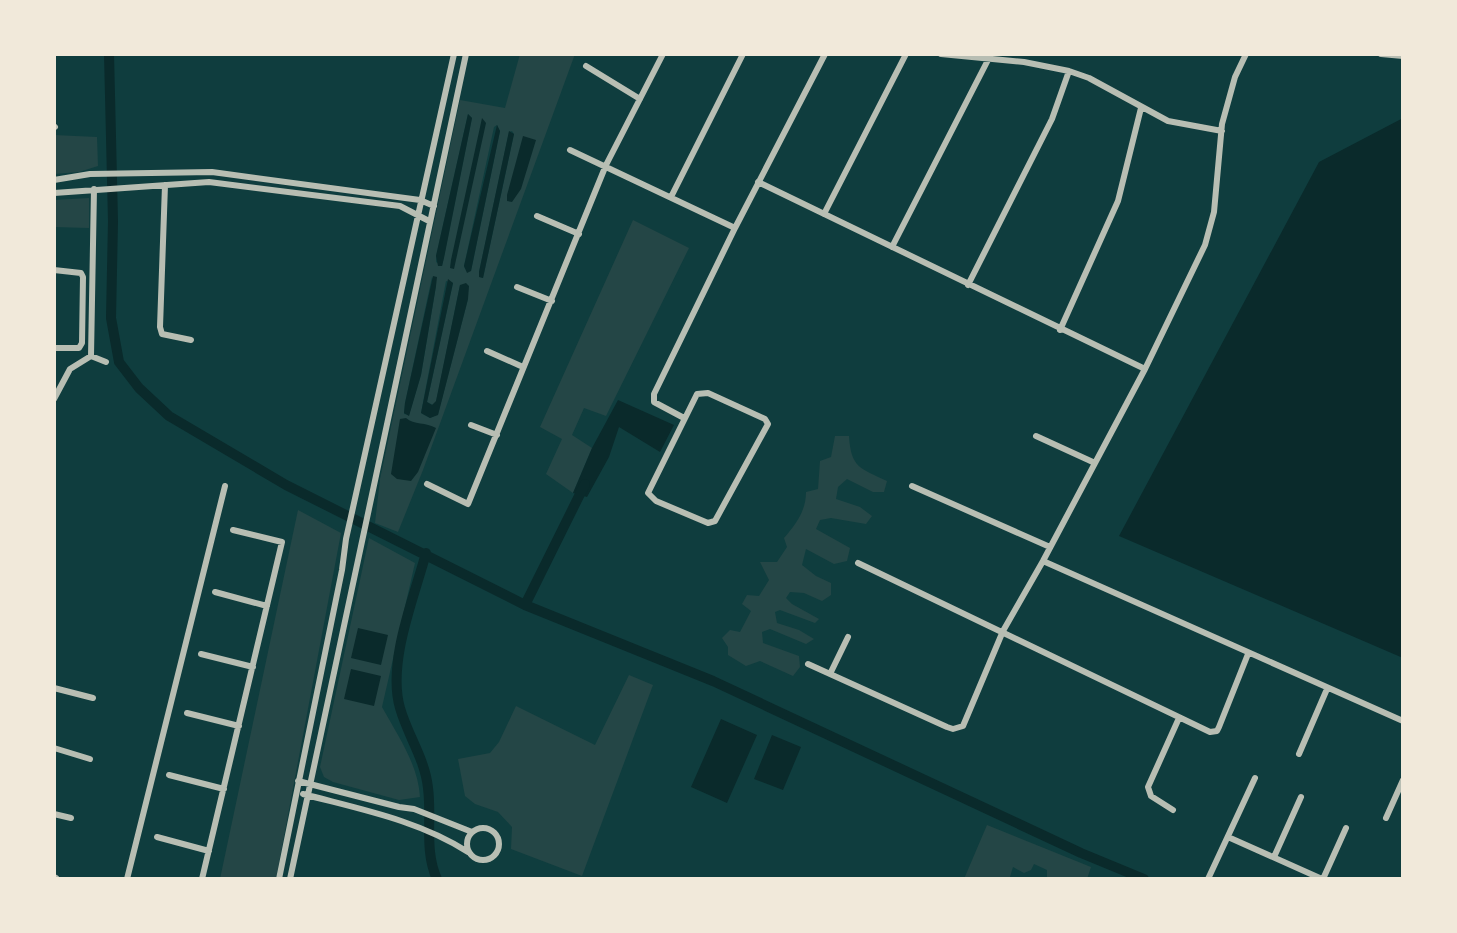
<svg xmlns="http://www.w3.org/2000/svg" width="1457" height="933" font-family="'Space Grotesk',sans-serif">
<style>
.green{fill:#244646;fill-rule:evenodd}
.water{fill:#0a2a2b}
.lines{fill:none;stroke-linecap:round;stroke-linejoin:round}
.canal{stroke:#0a2a2b;stroke-width:10}
.minor{stroke:#b8beb3;stroke-width:6}
</style>
<rect width="100%" height="100%" fill="#0f3d3e"/>
<path class="green" d="M520,54h55l-152,416 -25,62 -23,-9 5,-44 80,-379 45,8zM468,114l4,4 -30,148 -6,-4v-6zM497,125l3,6 -29,140 -6,-2 -1,-3 30,-139zM512,131l2,3 -31,144 -3,-1 -1,-5 30,-140zM432,277l4,9 -15,89 -12,40 -5,-1 1,-11zM446,281l7,2 -26,119 6,3 3,-3 24,-117 8,14 -30,115 -8,4 -9,-5z
M54,135l43,2 1,29 -19,6 -25,2z
M89,198v30l-35,-1v-27z
M633,220l56,28 -83,168 -22,-8 -12,27 20,13 -19,45 -27,-19 16,-35 -22,-12z
M835,436h14c2,32 11,32 38,45l-3,11h-11l-26,-13 -9,8 -2,12 24,8 12,9 -6,8 -35,-6 -11,2 -4,9 34,19 -3,13 -13,3 -28,-15 -4,16 14,11 15,7v12l-9,6 -18,-8 -14,-1 -4,6 6,6 27,15 -4,4 -35,-13 -5,2 2,11 22,7 15,9 -8,5 -36,-15 -8,3 1,11 36,13 1,11 -7,9 -33,-15 -14,5 -18,-11v-8l-6,-9 8,-8 10,2 11,-21 -9,-7 5,-9 12,1 10,-16 -9,-18h17l10,-15 -3,-9c12,-14 22,-27 22,-46l12,-3 2,-28 11,-4z
M298,510l43,23 -65,346h-56z
M369,538l46,25 -33,144c16,29 36,57 38,90l-21,3 -66,-18 -9,-5 -4,-10z
M629,675l24,10 -71,191 -71,-27 1,-22 -14,-15 -23,-8 -10,-8 -7,-37 32,-6 9,-11 17,-36 79,39z
M987,825l104,42 -4,12h-40v-9l-13,-6 -3,6 -7,3 -11,-6 -3,10 5,2h-51z"/>
<path class="water" d="M468,114l4,4 -28,140 -2,8h-4l-2,-10z
M482,118l4,5 -32,146 -4,-1 1,-8z
M1403,118v540l-284,-122 200,-374z
M497,125l3,6 -29,140 -4,2 -3,-7z
M509,131l5,3 -31,144 -4,-1v-5z
M523,136l13,4 -15,49 -9,13 -5,-1v-6z
M433,276l4,1 -1,9 -15,89 -12,41 -5,-3 1,-10z
M448,279l5,4 -26,119 5,3 4,-4 24,-116 6,-2 3,3 -1,13 -30,116 -8,3 -9,-5z
M618,400l56,25 -14,27 -41,-25 -10,30 -22,40 -14,-4 19,-45z
M406,418c8,7 20,4 30,10l-18,44 -7,9 -14,-2 -6,-5 9,-55z
M358,628l30,7 -7,30 -30,-7z
M351,669l30,7 -7,30 -30,-7z
M721,719l36,16 -30,68 -36,-16z
M772,735l29,12 -18,43 -29,-11z"/>
<g class="lines">
<path class="canal" d="M109,54l4,167 -2,97 8,44 20,26 30,28 117,69 239,120 188,76 368,172 63,26
M426,553c-12,45 -39,109 -26,155 8,28 25,51 28,80 4,30 -4,63 9,91
M525,605l60,-121"/>
<path class="minor" d="M941,54l83,8 45,9 20,7 79,43 54,10
M1381,54l22,2
M586,66l54,33
M54,126l1,1
M570,150l165,78
M54,180l36,-6 122,-2 208,28 14,6
M758,182l387,187
M165,185l-5,142 2,7 29,6
M54,193l155,-11 191,24 29,15
M671,197l72,-143
M824,214l82,-160
M537,216l42,18
M892,247l97,-189
M54,270l27,3 2,4 -1,66 -3,5h-25
M968,285l84,-166 17,-48
M517,287l35,14
M1060,330l58,-129 23,-93
M487,351l36,16
M91,356l15,6
M708,393l57,26 3,5 -53,97 -7,2 -52,-22 -8,-8 49,-99z
M54,399l16,-30 21,-13 3,-167
M684,418l-30,-16v-8l81,-166 90,-174
M471,425l26,10
M1036,436l59,27
M427,484l41,20 138,-339 57,-111
M912,486l138,61
M1043,561l360,160
M858,563l352,169 7,-1 2,-4 29,-73
M215,592l52,14
M201,654l52,13
M808,664l139,63 6,2 10,-3 40,-95 40,-70 102,-192 60,-124 9,-33 8,-88 13,-47 11,-23
M830,674l18,-37
M54,688l39,10
M187,713l52,13
M54,748l36,11
M1299,754l28,-65
M169,775l55,14
M298,781l101,26 15,2 58,23
M303,794c56,15 115,26 165,58
M1173,810l-22,-14 -3,-9 31,-69
M54,814l17,4
M1386,818l17,-38
M467 844a16 16 0 1 1 32 0a16 16 0 1 1-32 0Z
M157,837l52,14
M1228,837l94,42
M1274,857l27,-60
M54,877l2,1
M127,879l98,-393
M202,879l80,-337 -49,-12
M279,879l63,-309 4,-31 108,-485
M290,879l176,-825
M1208,879l47,-101
M1323,879l23,-51"/>
</g>
<rect width="1457" height="933" fill="none" stroke="#f1e9da" stroke-width="112"/>
</svg>
